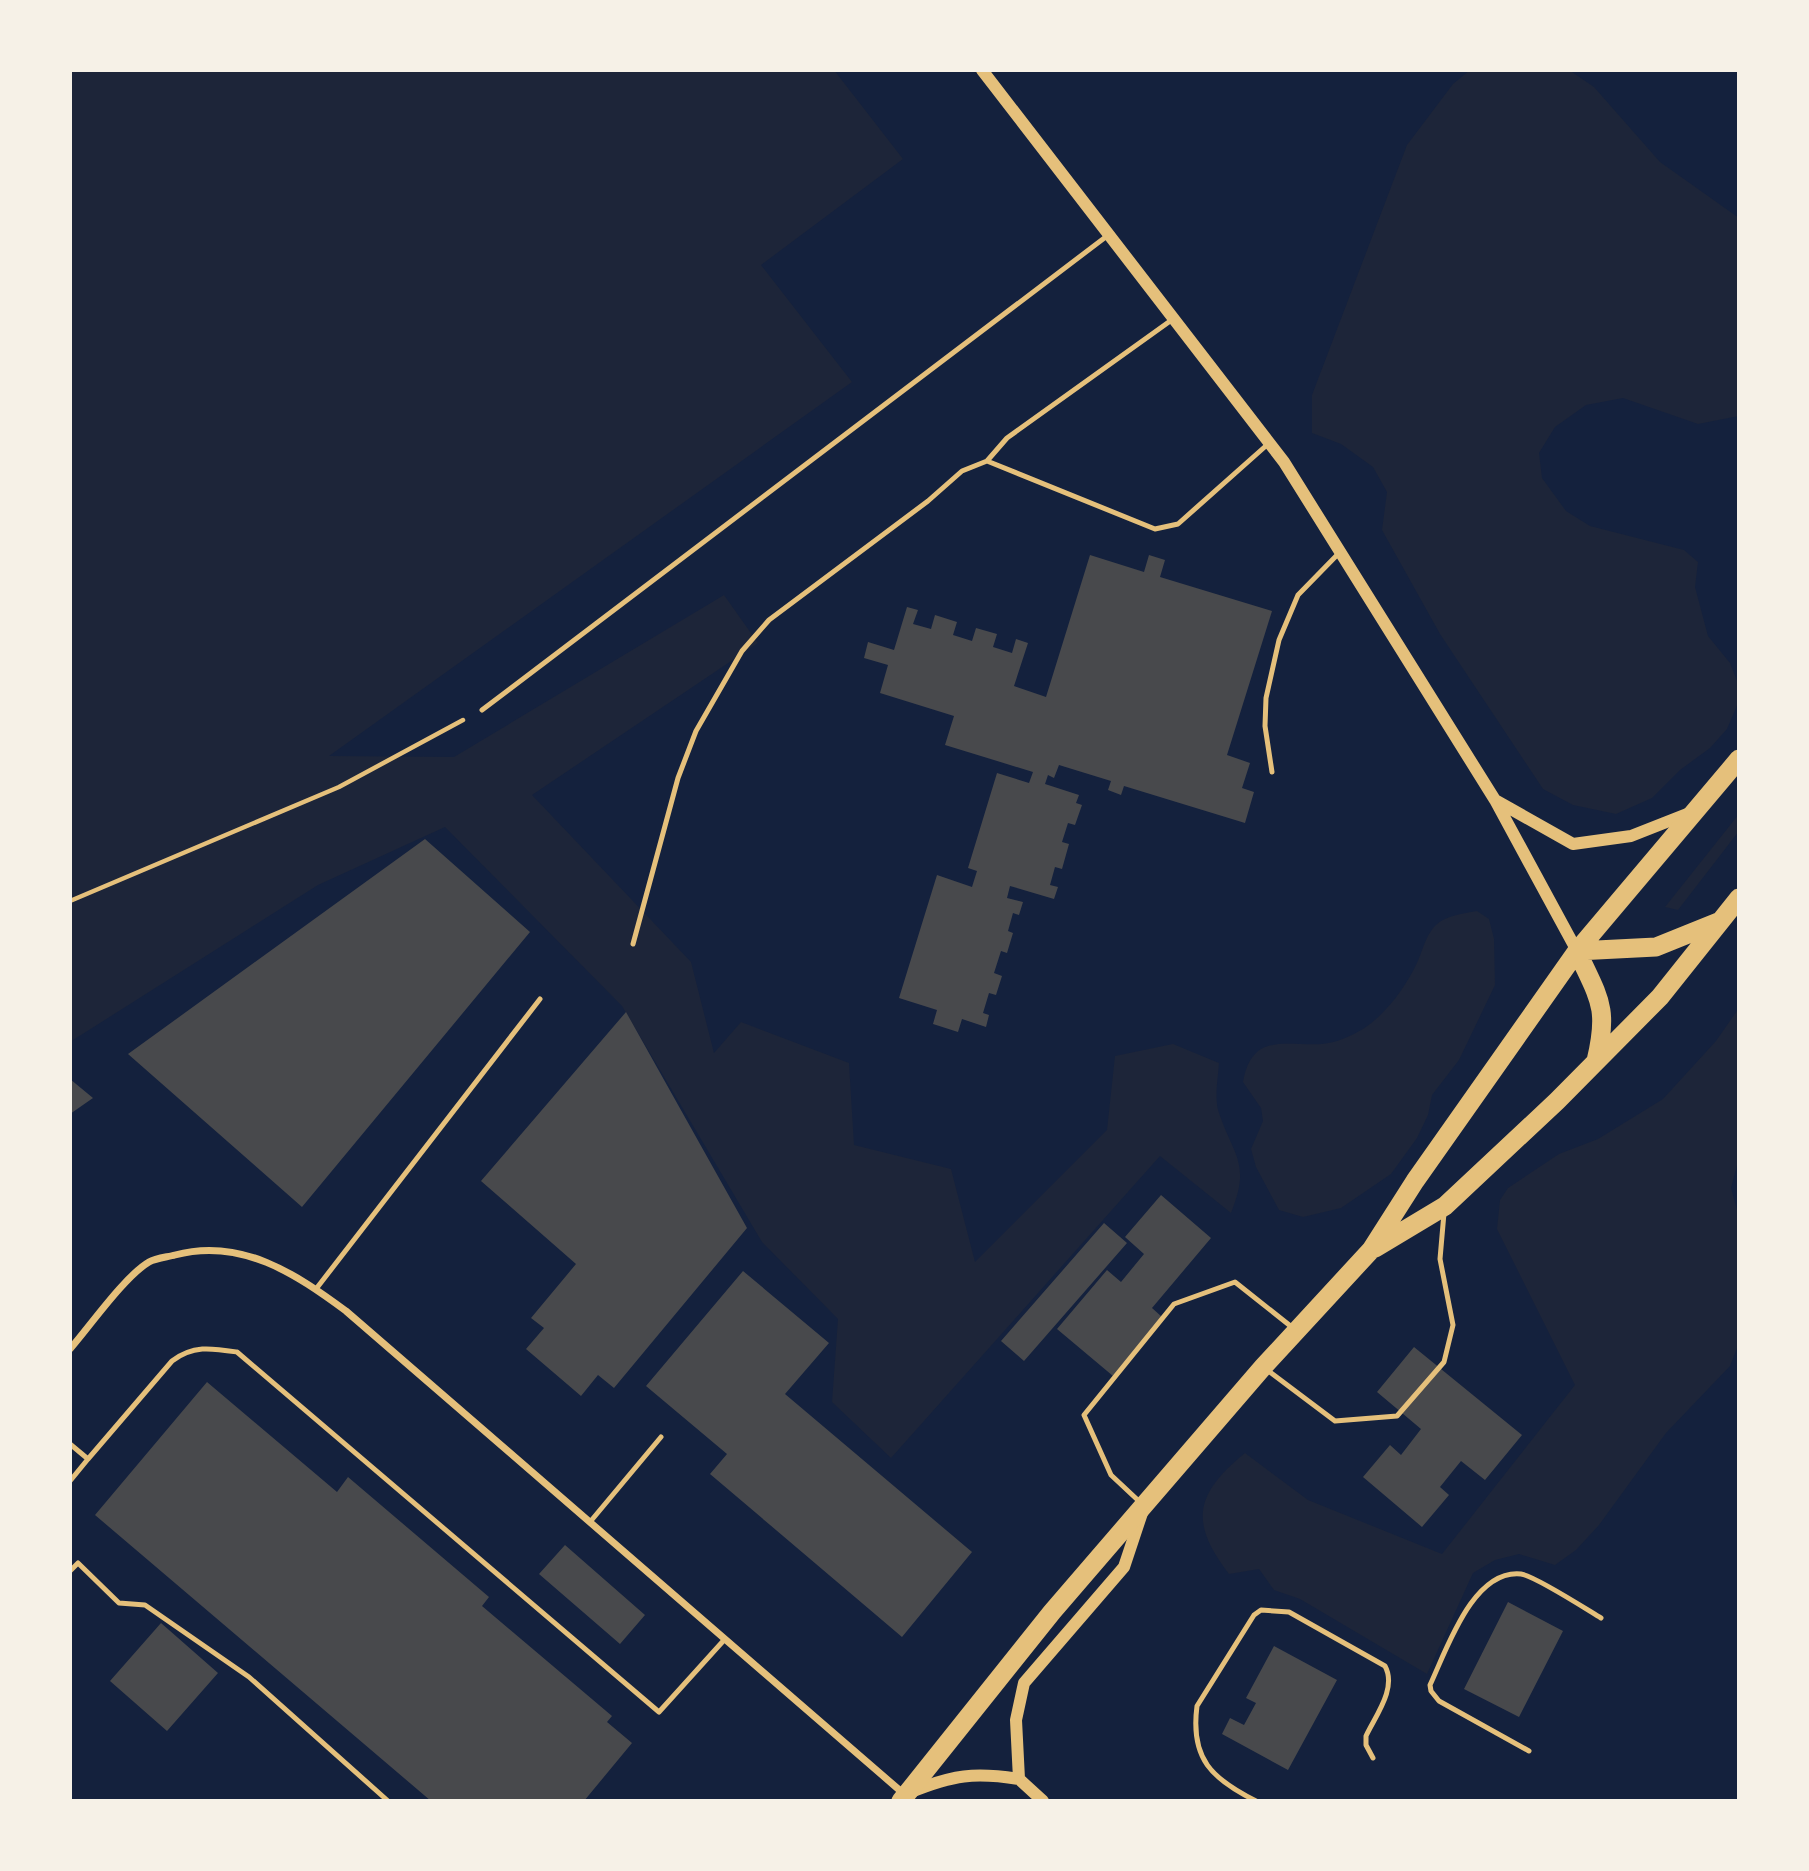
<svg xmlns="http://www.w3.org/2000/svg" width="1809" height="1871" font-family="'PT Sans Narrow',sans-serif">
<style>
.green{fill:#1d2539}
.building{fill:#48494c}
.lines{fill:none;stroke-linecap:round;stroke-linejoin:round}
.path{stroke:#e5c07b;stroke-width:4.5}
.service{stroke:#e5c07b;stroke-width:5}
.minor{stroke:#e5c07b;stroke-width:7}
.tertiary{stroke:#e5c07b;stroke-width:12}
.trunk{stroke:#e5c07b;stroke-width:19}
</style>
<rect width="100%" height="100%" fill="#14213d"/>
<path class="green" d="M70,70h764l69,89 -142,106 91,117 -523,374 125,1 270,-162 34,48 -226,152 159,167 23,91 27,-31 108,41 5,82 97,24 24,93 132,-132 8,-74 58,-12 46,19c-1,15 -5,37 0,50 15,44 32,50 12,100l-71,-57 -269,302 -59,-56 6,-83 -76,-77 -140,-236 -177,-179 -127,58 -248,157z
M1470,70h99l25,17 66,75 79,56v198l-41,8 -75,-26 -37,7 -31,22 -16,26 3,25 24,33 24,15 94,24 14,12 -3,25 13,49 22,27 9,23v15l-12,28 -17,19 -30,22 -28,28 -36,16 -43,-9 -30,-16 -103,-155 -58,-104 5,-38 -14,-25 -32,-23 -29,-11v-38l95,-250 46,-61z
M1739,814v17l-61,79 -13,-3z
M1477,911l12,8 5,20 1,46 -36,75 -27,35 -4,20 -11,23 -26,36 -50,34 -38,9 -24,-7 -23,-43 -5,-18 12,-28 -2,-13 -18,-26c9,-50 41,-36 79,-38 14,-1 29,-8 41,-15 23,-15 42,-41 54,-66 7,-15 9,-32 24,-42 10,-6 25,-8 36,-10z
M1739,1008v150l-8,30 8,29v126l-9,23 -64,67 -67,92 -23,25 -21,15 -36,-11 -24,6 -22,13 -46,101 -127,-75 -26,-9 -15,-21 -30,5c-40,-52 -34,-80 16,-121l63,47 134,54 133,-169 -78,-156 3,-29 8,-12 51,-34 39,-15 65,-40 53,-58z"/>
<path class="building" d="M1090,555l54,17 5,-17 16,5 -5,17 112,34 -45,144 23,8 -8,25 12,4 -9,31 -121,-37 -3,9 -13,-5 3,-9 -52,-16 -5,13 -6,-3 -3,9 34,11 -3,8 6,2 -7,20 -7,-2 -6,19 7,2 -7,25 -7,-2 -5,18 8,2 -4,12 -44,-13 -3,12 16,4 -4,13 -6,-2 -5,18 5,2 -6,20 -6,-2 -7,22 8,3 -6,19 -7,-2 -6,20 6,2 -3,12 -24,-8 -4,13 -25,-8 4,-14 -38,-12 38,-123 35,12 5,-16 -9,-3 29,-95 32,10 4,-11 -88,-27 9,-29 -74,-23 8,-28 -24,-7 4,-16 26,8 13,-43 11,3 -5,14 18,5 4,-14 22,7 -4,13 19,6 4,-13 21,6 -4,13 19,6 4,-14 12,4 -14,43 32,11z
M425,839l105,93 -228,275 -174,-153z
M626,1012l121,216 -133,160 -16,-13 -17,21 -55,-47 18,-21 -13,-10 45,-54 -95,-83z
M70,1079l23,19 -23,16z
M1161,1195l50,43 -59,70 10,9 -49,59 -56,-47 50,-59 14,12 23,-28 -19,-17z
M1104,1223l23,20 -103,118 -23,-20z
M743,1271l86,72 -44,51 187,158 -70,85 -192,-163 17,-20 -81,-68z
M1414,1347l108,88 -37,45 -24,-19 -21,26 9,8 -27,32 -59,-50 27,-32 11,10 20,-26 -44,-37z
M207,1382l130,110 11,-15 141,120 -7,9 130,110 -5,6 25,21 -48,58h-153l-336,-286z
M565,1545l80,70 -25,29 -81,-70z
M1508,1602l55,29 -44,86 -55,-28z
M161,1623l57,50 -51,58 -57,-50z
M1274,1646l63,34 -49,90 -66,-36 8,-16 14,7 12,-22 -10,-5z"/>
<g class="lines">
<path class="path" d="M70,901l269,-114 124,-67"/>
<path class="service" d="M987,461l168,68 23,-5 90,-80
M482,710l625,-474
M1272,772l-7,-46 1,-28 13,-58 19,-45 42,-43
M633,944l45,-166 18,-47 46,-80 27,-31 159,-119 34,-30 25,-10 20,-23 166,-119
M316,1289l224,-290
M1266,1369l69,52 62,-5 47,-54 9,-37 -13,-66 4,-46
M70,1444l18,15 84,-98c21,-16 39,-13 65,-9l422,360 66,-73
M70,1481l18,-22
M1142,1504l-31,-29 -27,-60 90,-111 61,-22 58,46
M590,1522l71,-85
M70,1571l8,-8 41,40 26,2 104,72 139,124
M1529,1751l-90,-50 -8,-10 -1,-6c17,-36 43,-116 91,-111 14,2 65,35 80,44
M1256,1801c-44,-22 -66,-42 -59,-95l57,-91 7,-5 28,2 96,54c12,22 -9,49 -19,70v9l7,13"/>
<path class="minor" d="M70,1349c20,-23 55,-73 79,-87 7,-4 19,-5 26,-7 66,-18 121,19 171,56l558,483"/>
<path class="tertiary" d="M982,70l302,392 211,338 82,151
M1495,800l78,44 58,-8 61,-24
M1019,1779l-3,-59 8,-37 100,-116 18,-54
M1019,1779l24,22
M911,1792c42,-17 63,-20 108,-13"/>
<path class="trunk" d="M1577,951l79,-4 62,-25
M1577,951c22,48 32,56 19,110
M1375,1248l70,-42 112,-105 103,-104 79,-99
M901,1801l151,-189 211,-245 108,-117 44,-69 162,-230 162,-192"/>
</g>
<rect width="1809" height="1871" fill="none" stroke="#f6f1e7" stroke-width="144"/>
</svg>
